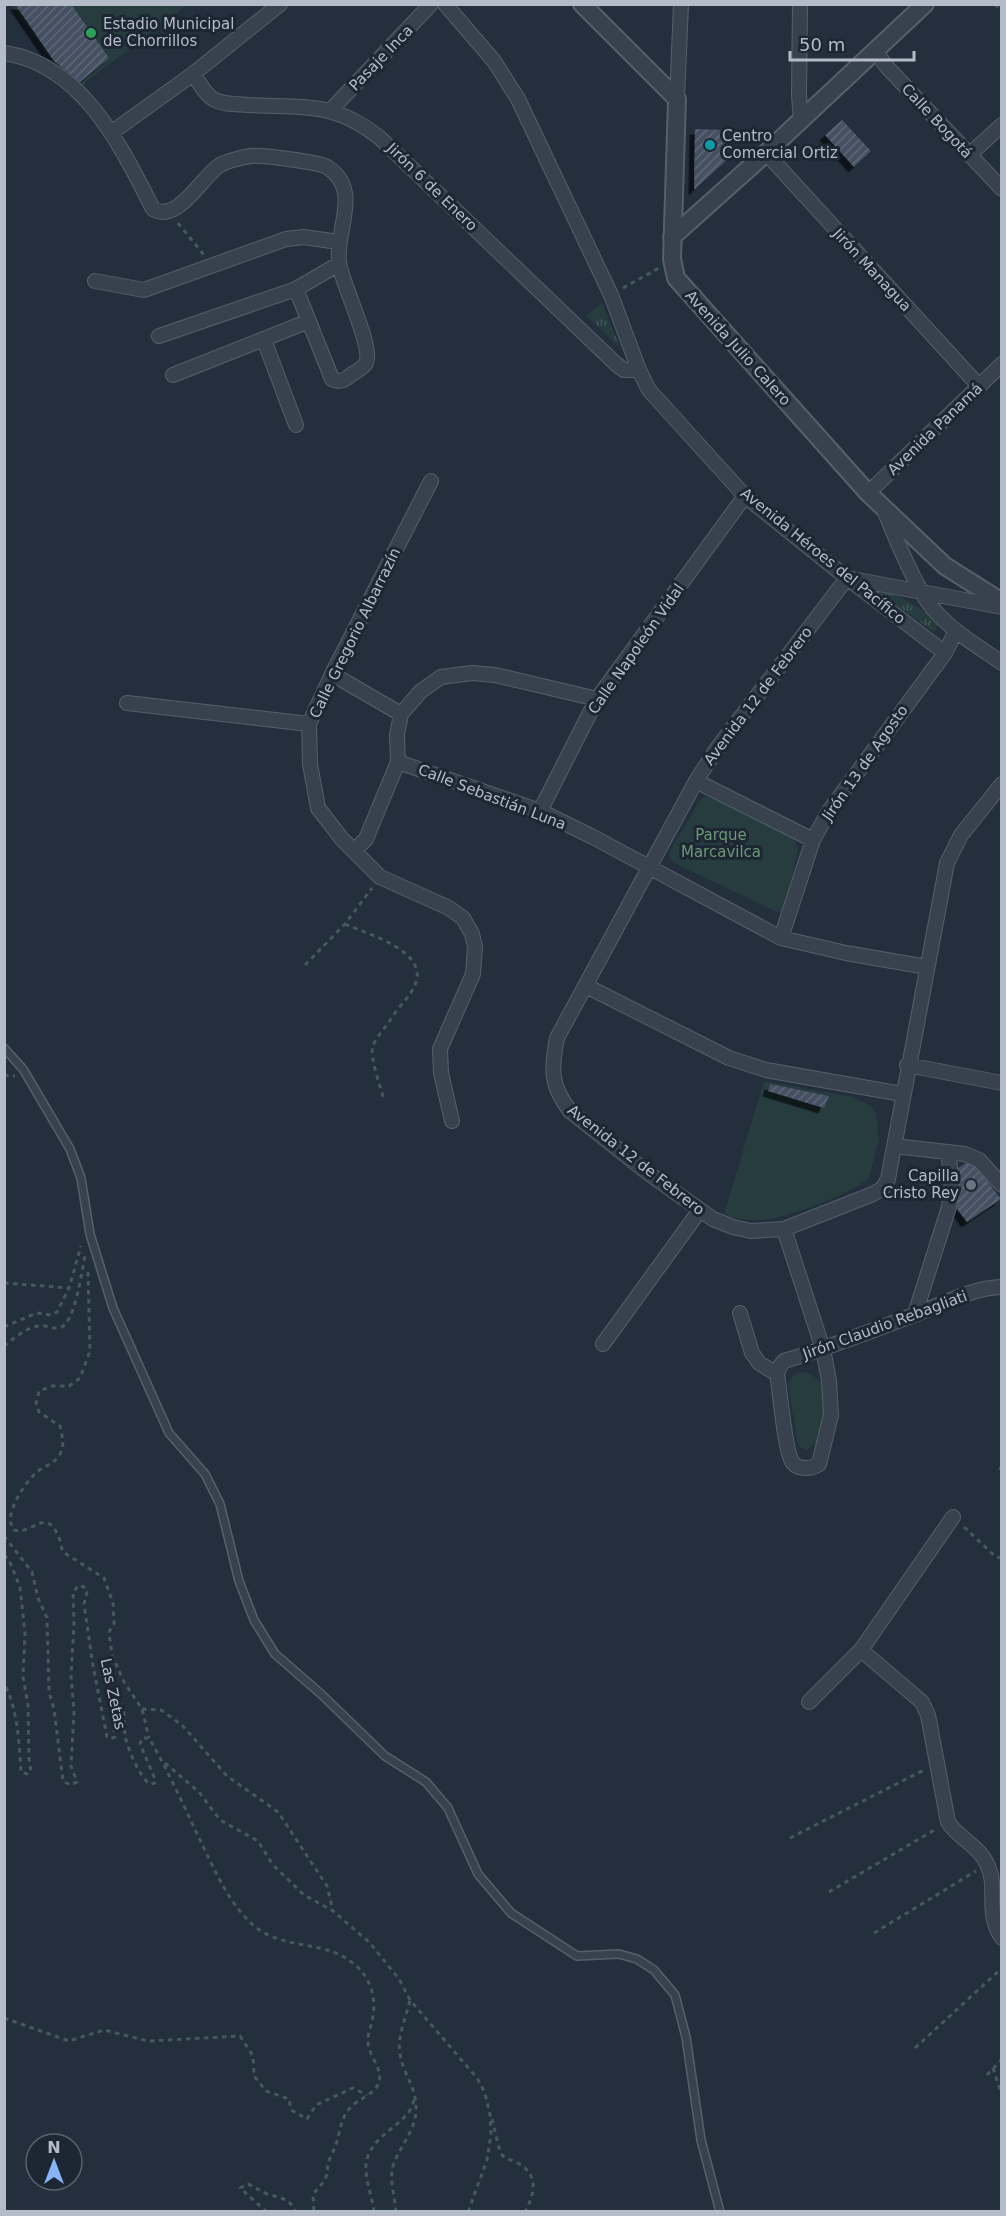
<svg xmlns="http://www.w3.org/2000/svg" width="1006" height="2216" font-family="'DejaVu Sans',sans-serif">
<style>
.grass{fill:url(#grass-tufts)}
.green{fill:#263c3f}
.building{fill:url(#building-hatch);filter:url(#shadow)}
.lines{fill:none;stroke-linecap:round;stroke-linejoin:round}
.service-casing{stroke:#565f6c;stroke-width:10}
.minor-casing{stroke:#565f6c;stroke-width:16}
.tertiary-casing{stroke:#565f6c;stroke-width:20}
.path{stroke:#44595c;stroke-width:3;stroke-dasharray:4.5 4.5;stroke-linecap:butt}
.service{stroke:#38414e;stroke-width:7}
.minor{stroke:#38414e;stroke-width:14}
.tertiary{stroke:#38414e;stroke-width:16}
.leisure-dot{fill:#2e9e5b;stroke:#1d2633;stroke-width:2}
.culture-dot{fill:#0f9aa8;stroke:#1d2633;stroke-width:2}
.worship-dot{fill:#6b7280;stroke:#1d2633;stroke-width:2}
.labels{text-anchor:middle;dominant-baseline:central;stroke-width:6;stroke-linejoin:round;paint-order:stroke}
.poi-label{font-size:15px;fill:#b4bcc9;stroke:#1d2633;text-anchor:start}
.street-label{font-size:15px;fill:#b4bcc9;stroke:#1d2633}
.park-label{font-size:15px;fill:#6b9a76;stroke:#1d2633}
</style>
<defs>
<pattern id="grass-tufts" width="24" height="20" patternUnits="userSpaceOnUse" patternTransform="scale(1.5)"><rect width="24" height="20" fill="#263c3f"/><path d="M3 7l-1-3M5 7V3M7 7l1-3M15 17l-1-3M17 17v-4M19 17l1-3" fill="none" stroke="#435659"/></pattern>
<pattern id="building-hatch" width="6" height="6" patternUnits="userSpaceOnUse" patternTransform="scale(1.5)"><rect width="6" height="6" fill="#455162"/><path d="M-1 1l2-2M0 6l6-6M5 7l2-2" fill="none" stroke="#5d6877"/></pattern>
<filter id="shadow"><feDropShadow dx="-5.5" dy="5.5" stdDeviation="0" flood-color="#0009"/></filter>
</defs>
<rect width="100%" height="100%" fill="#242f3e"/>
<path class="grass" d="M602,303l18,44 -34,-31z
M889,590l51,31 -6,11 -56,-40z"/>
<path class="green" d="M11,5h176l-100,76 -4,6 -31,-26z
M706,796l7,1 81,41 4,11 -11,60 -4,3h-6l-103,-49 -4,-5v-7l30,-51z
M764,1081l89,16 19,10 4,6 3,27 -10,38c-20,17 -83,41 -109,42 -13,1 -24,-1 -36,-6z
M805,1372c7,3 15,7 18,14 5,13 -3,44 -5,57l-12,7 -8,-4 -10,-62 6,-10z"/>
<path class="building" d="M15,4h56l38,54 -29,24 -26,-21z
M842,120l29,31 -17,16 -29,-32z
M695,129l31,1v31l-32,29z
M770,1084l59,12 -5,12 -56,-17z
M971,1160l30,39 -34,23 -16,-21 4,-31z"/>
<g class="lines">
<g class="service-casing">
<path id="service" d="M4,1048l19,21 47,80 11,29 9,56 23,74 56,125 36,41 15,30 19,77 15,39 21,34 46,40 64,62 41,26 22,26 30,66 33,39 66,43 42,-2 18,5 17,11 21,25 11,42 15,103 19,72"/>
</g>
<g class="minor-casing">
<path id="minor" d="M445,4l49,57 24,38 93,196 28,75 10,20 96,106 102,82 98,75
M800,4l-1,91 2,25
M875,51l12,16 115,122
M4,53c78,11 117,93 149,156 25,15 49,-33 67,-44 7,-4 23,-8 31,-9 10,-1 68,6 76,11 36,23 8,62 12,96 3,21 35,85 27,100 -3,5 -9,8 -14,11 -7,6 -12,9 -20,5l-36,-90
M193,74c6,8 12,20 20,25 10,6 25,5 36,6 55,3 85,-4 131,33l236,226 8,6h15
M677,99l4,-95
M330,111l101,-107
M111,133l82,-59 87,-70
M766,153l213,233
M969,155l33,-30
M95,281l49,9 142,-51 18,-2 34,5
M159,336l137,-47 43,-25
M264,340l32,85
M173,375l136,-54
M431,481l-99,193 -23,50 1,40 8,44 24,31 38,38 69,31 14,10 9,16 3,13 -2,27 -33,75 1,24 11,48
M868,493l134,-129
M884,510c11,26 33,83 52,102 19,21 43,35 66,51
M1002,607l-155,-29 -129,169 -22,34 -139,257c-6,31 -7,47 13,73l78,62 65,46 20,8 18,4 33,-2 89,-35 10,-6 5,-9 59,-316 14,-28 41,-51
M332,674l69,40
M127,703l182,21
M398,762l142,49 53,26 188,101 65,15 81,14
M398,762l-1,-27 4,-21 20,-23 20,-14 31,-4 23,2 102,24
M696,781l117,59
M540,811l57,-112 148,-203
M354,851l12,-12 32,-77
M781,938l32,-98 16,-29 116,-158 11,-22
M586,986l143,72 37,12 136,24
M907,1065l95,18
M894,1146l71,8 14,6 23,25
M784,1229l39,120 6,32 2,34 -12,49c-7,5 -20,6 -26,-1 -8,-9 -13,-73 -16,-89l3,-8 4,-5c44,-13 87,-30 130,-46 26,-10 60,-28 88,-28
M740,1313l12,40 7,10 18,11
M915,1314l34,-107 3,-26 -4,-28
M603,1344l97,-134
M861,1650l61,52 6,13 20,107c10,16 31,24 39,42 12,23 -3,48 15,74
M809,1702l52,-52 92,-133"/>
</g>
<g class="tertiary-casing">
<path id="tertiary" d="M582,4l95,95 -5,160 4,19 192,215 77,73 57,36
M672,237l94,-84 159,-149"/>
</g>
<path class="path" d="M995,4l7,8
M178,223l26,32
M623,288l36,-20
M345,924c22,10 85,27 70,61 -5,12 -17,22 -24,34 -5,8 -15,18 -18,27 -4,10 8,42 11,54
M305,965l40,-41 27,-36
M4,1075l11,1
M88,1272l2,79 -10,27 -11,8h-17l-13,5 -3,12 3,9 21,14c2,10 5,19 0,28 -5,10 -15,11 -23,18 -12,10 -35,44 -23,58 18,6 32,-25 45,8 2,4 2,10 4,14l41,26 9,25 1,21 -5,8 3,23 12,27 18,27 7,29
M4,1283l65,5
M4,1327l33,-14 14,2 6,-3 12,-24 12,-42
M4,1346c10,-8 24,-20 37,-20 6,-1 12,3 18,2 16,-2 23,-59 26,-72
M999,1468l3,1
M964,1527l32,30 6,1
M4,1536l28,36 6,26 9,20 2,74 5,17 9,72 7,4 7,-3 -6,-16 3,-54 -3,-37 3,-50 -1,-33 6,-7 7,3 1,4 -3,12 9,62 14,71 3,2 5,-2 -3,-27 2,-7 5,-1c8,9 4,21 6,32 1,12 15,44 25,50l5,-1v-4l-15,-35 2,-6h7c20,34 36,71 53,106 14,29 27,59 51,81 28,25 69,15 97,36 22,15 28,40 21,64 -1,6 -4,12 -3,18 1,13 15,26 11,39 -3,12 -22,17 -30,27 -9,11 -9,25 -14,38 -2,5 -5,11 -7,16 -1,5 0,9 -2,14 -3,8 -9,11 -13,18l1,17
M4,1555l5,5 11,27 5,47 -2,43 5,28 1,54 2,12 -4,3 -6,-2c-2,-30 -3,-62 -17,-89
M142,1709l19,1 21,15 45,51 51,36 49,74 6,25
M165,1763l34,29 21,28 38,21 15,24 31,30 29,16 37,32 29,36 11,21 67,78 8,15 5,22 1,19 -4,26 -19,52
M790,1838l134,-68
M829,1892l107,-63
M874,1933l102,-62
M4,2018l65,23 35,-11 44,11 92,-5 13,20 1,20 12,15 23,8 2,11 16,9 9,-14 37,-17 14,7
M915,2048l87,-80
M993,2068l9,28
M987,2075l15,-16
M492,2119c3,9 6,32 11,37 5,4 13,5 18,9 18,12 13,30 4,47
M267,2212l-27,-24 8,-4c7,3 12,7 19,10 13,4 23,4 29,18
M374,2212c-2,-17 -9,-31 -8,-48 3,-24 28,-34 42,-51 3,-3 5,-9 6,-13
M396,2212c-1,-15 -7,-32 -3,-46 6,-19 22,-34 23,-55 1,-24 -13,-37 -16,-57 -3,-18 6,-36 10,-54"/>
<use href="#service" class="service"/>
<use href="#minor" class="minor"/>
<use href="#tertiary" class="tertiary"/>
</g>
<circle class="leisure-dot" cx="91" cy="33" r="6"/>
<circle class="culture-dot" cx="710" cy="145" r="6"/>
<circle class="worship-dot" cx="971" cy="1185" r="6"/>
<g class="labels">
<g class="poi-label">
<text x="103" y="24">Estadio Municipal<tspan x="103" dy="17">de Chorrillos</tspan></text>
<text x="722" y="136">Centro<tspan x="722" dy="17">Comercial Ortiz</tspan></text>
<text x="959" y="1176" text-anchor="end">Capilla<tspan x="959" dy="17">Cristo Rey</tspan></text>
</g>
<g class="street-label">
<text transform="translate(381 58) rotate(-46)">Pasaje Inca</text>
<text transform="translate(937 121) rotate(47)">Calle Bogotá</text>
<text transform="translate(432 187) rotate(44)">Jirón 6 de Enero</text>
<text transform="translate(872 270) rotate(47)">Jirón Managua</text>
<text transform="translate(738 348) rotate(48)">Avenida Julio Calero</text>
<text transform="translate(935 429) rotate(-44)">Avenida Panamá</text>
<text transform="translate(823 556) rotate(39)">Avenida Héroes del Pacífico</text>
<text transform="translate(355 633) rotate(-64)">Calle Gregorio Albarrazín</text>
<text transform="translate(636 649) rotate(-55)">Calle Napoleón Vidal</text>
<text transform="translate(758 696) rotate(-53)">Avenida 12 de Febrero</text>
<text transform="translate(865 763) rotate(-55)">Jirón 13 de Agosto</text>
<text transform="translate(492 797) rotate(21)">Calle Sebastián Luna</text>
<text transform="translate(636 1160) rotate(38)">Avenida 12 de Febrero</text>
<text transform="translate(885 1325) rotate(-20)">Jirón Claudio Rebagliati</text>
<text transform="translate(113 1694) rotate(78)">Las Zetas</text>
</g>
<g class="park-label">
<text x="721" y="835">Parque<tspan x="721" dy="17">Marcavilca</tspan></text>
</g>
</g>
<rect width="1006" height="2216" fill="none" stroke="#b4bcc9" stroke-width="12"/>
<g transform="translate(54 2162)"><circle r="28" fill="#1d2633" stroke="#59626f" stroke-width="1.5"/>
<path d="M0-4.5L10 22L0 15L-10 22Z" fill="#8ab4f8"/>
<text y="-9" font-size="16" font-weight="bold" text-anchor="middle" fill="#b4bcc9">N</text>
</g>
<path d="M790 51v9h124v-9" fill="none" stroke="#b4bcc9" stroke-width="3"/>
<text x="799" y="51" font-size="18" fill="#b4bcc9" stroke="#1d2633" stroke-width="4.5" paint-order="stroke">50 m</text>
</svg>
